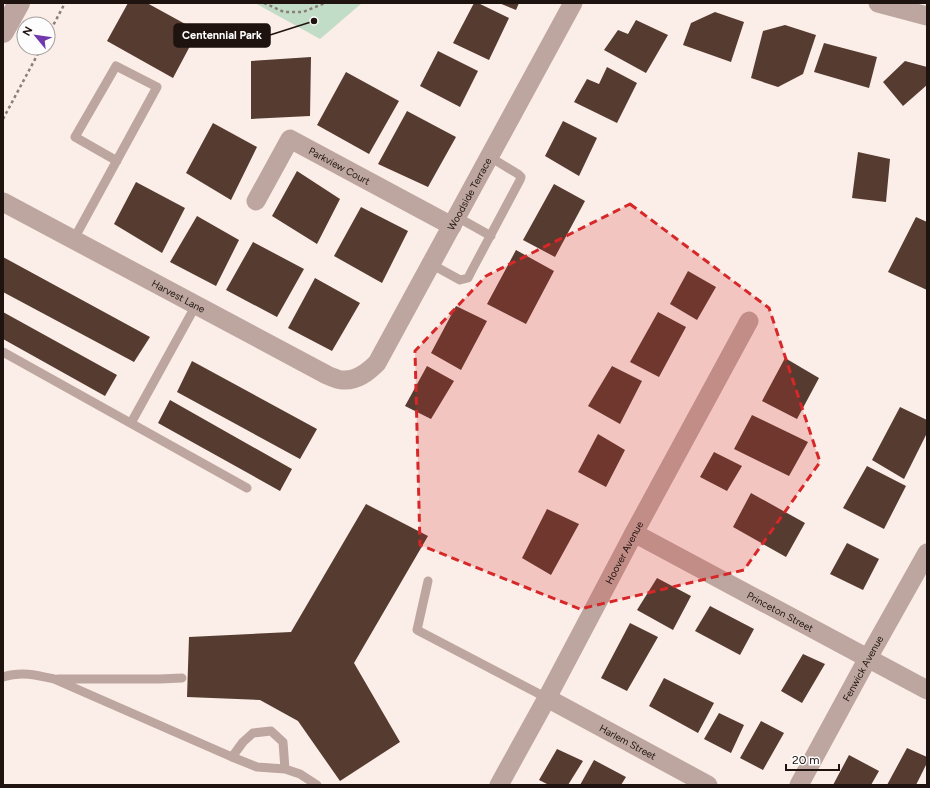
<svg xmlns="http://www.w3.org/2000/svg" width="930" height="788" font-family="Figtree,sans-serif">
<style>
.green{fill:#c2ddc7}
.building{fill:#553b30}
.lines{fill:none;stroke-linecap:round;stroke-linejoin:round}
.path{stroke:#8b7e79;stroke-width:2.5;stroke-dasharray:3 3;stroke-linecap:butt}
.service{stroke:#bda69f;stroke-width:9}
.minor{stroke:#bda69f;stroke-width:19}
.tertiary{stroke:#bda69f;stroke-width:22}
.marked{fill:#d62828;fill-opacity:0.2;stroke:#d62828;stroke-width:3;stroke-dasharray:8 5;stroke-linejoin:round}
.labels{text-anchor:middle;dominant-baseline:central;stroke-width:4;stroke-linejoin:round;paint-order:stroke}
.street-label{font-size:10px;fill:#1f130f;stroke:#fdfdfd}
.leader{fill:none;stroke:#1f130f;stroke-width:1.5}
.callout-dot{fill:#1f130f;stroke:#fdfdfd;stroke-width:1.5}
.callout{fill:#1f130f;stroke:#1f130f;stroke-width:1.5}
.callout-label{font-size:11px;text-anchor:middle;font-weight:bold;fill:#fff}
</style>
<rect width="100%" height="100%" fill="#fbede7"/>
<path class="green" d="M255,3h107l-42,36z"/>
<path class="building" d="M128,3h19l51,28 -25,47 -66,-37z
M474,3h4l31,15 -20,42 -36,-17z
M499,3h20l-3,7z
M715,12l29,10 -13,40 -48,-17 8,-22z
M636,20l32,15 -22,38 -42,-23 14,-20 10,4z
M785,25l31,10 -13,39 -25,13 -27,-9 12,-47z
M824,43l53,14 -8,31 -55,-16z
M438,51l40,20 -18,36 -40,-21z
M311,57l-1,59 -59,3v-58z
M905,61l22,6v18l-24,21 -20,-24z
M607,67l30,16 -20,40 -43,-21 13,-23 12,5z
M346,72l53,29 -30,53 -52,-29z
M407,111l49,26 -28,50 -50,-23z
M563,121l34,17 -18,38 -34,-20z
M213,123l44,24 -26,53 -45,-27z
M858,152l32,7 -4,43 -34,-4z
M297,171l43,28 -23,45 -45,-28z
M136,182l49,26 -23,45 -48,-29z
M554,184l31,17 -30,56 -32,-17z
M361,207l47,24 -26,52 -48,-27z
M197,216l42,24 -23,46 -46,-24z
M916,217l11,5v68l-39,-18z
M253,242l51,27 -27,48 -51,-27z
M516,250l38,21 -28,53 -39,-20z
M3,257l147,80 -16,25 -131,-70z
M688,271l28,16 -19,33 -27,-16z
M315,278l45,25 -28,48 -44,-23z
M456,306l31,15 -26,49 -30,-17z
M3,312l114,63 -12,21 -102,-57z
M658,312l28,15 -27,50 -29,-15z
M785,358l34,20 -22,41 -35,-18z
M192,361l125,68 -17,30 -123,-67z
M427,366l27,15 -23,38 -26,-13z
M612,366l30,15 -22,43 -32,-18z
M170,400l122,69 -12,22 -122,-68z
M900,407l27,13v13l-23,46 -32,-19z
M752,415l56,27 -19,34 -55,-27z
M598,434l27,16 -19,37 -28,-15z
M714,452l28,14 -15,25 -27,-14z
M867,466l39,20 -22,43 -41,-21z
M751,493l54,30 -19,34 -53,-30z
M366,504l62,32 -74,127 46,79 -60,39 -42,-60 -38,-21 -73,-3 2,-60 102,-5z
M547,509l32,15 -28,51 -29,-17z
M847,543l32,16 -16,31 -33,-16z
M657,578l34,18 -18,34 -36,-20z
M710,606l44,23 -14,26 -45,-24z
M630,623l28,14 -31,54 -26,-13z
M803,654l22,10 -23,39 -21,-12z
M664,678l50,25 -16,30 -49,-27z
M719,713l25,12 -13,28 -27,-14z
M761,721l23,12 -21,37 -23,-12z
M907,748l20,9v6l-11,22h-29z
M557,749l26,12 -15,24h-19l-10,-5z
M849,755l30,16 -8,14h-38z
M594,760l32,17 -5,8h-41z"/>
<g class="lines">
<path class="path" d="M264,3l20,9h19l22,-9
M48,35l17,-32
M3,119l38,-71"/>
<path class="service" d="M457,217l34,19
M74,239l7,-13 76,-139 -41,-21 -41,71 42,24
M431,264l29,16 8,-2 3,-6 49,-92 1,-3 -3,-3 -28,-17
M3,352l244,136
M131,423l65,-118
M428,581l-11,49 130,68
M3,677c18,-6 34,-2 51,2l178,78 25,10 28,2 15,5 17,11
M58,679h102l22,-1
M232,757l11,-15 10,-9 18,-2 12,11 2,27"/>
<g class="minor">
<path d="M878,3l49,13"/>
<path id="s1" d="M256,201l34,-62 162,87"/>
<path id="s2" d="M3,202l324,173c5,2 11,5 16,5 14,1 25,-8 34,-17l196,-360"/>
<path id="s3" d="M634,533l293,157"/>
<path id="s4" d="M547,698l161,87"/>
<path id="s5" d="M499,785l48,-87 87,-165 115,-212"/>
<path id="s6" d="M799,785l69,-127 59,-105"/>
</g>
<path class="tertiary" d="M3,32l16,-29"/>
</g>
<path class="marked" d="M630,204l139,104 51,154 -76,108 -164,39 -160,-64 -5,-194 71,-75z"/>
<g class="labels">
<g class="street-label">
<text stroke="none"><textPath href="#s1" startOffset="127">Parkview Court</textPath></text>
<text stroke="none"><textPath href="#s2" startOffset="616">Woodside Terrace</textPath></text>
<text stroke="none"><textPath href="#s2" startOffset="199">Harvest Lane</textPath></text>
<text stroke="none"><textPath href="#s5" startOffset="264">Hoover Avenue</textPath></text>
<text stroke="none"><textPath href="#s3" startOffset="166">Princeton Street</textPath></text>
<text stroke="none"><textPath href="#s6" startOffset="133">Fenwick Avenue</textPath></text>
<text stroke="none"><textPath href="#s4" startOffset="92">Harlem Street</textPath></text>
</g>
</g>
<path class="leader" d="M314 21L270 35"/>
<circle class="callout-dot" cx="314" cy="21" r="4"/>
<rect class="callout" x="174" y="24" width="96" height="23" rx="4"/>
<g class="callout-label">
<text x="222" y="39">Centennial Park</text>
</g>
<rect width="930" height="788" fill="none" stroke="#1f130f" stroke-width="8"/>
<g transform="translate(36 36) rotate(299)"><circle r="19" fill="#fdfdfd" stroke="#a49f9e"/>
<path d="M0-3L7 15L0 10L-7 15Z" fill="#7138ae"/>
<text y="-6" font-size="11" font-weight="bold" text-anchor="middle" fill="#1f130f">N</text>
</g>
<path d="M786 764v6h53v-6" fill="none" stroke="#1f130f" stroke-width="2"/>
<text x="792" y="764" font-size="12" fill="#1f130f" stroke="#fdfdfd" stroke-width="3" paint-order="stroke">20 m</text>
</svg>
